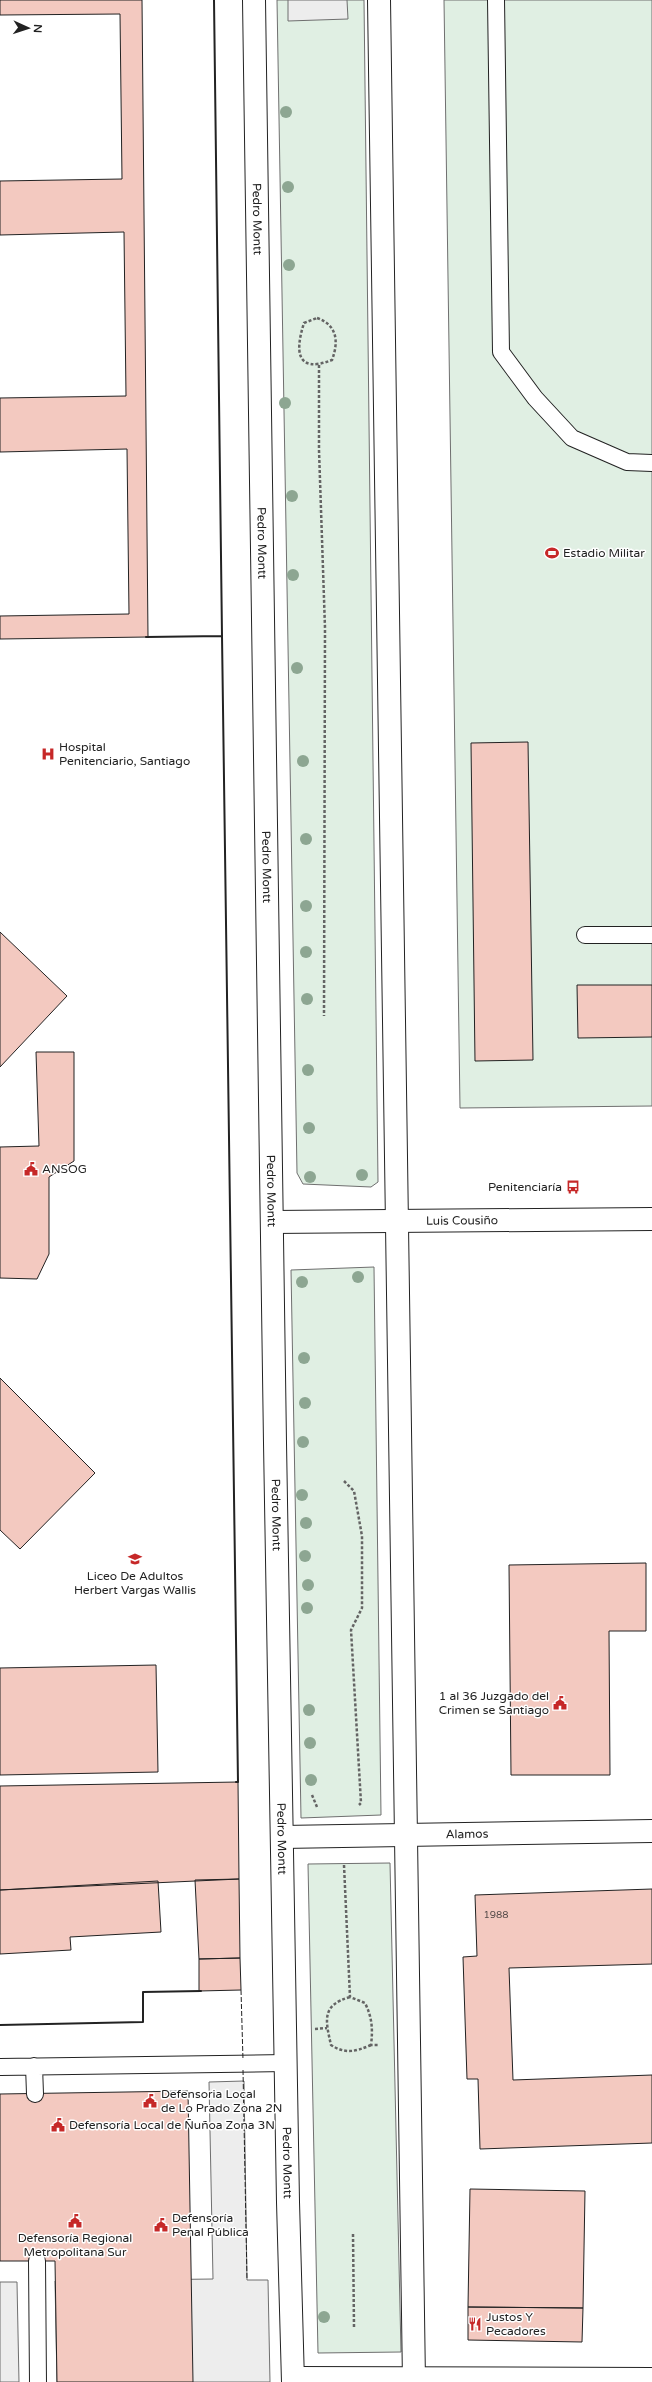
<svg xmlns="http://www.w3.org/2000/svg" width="652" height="2382" font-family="'Varela Round',sans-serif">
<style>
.green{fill:#e0efe3;stroke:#6f6f6f}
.parking{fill:#ededed;stroke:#6f6f6f}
.building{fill:#f3c9c0;stroke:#222}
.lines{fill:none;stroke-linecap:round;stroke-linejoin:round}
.lane-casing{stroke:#222;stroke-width:18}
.street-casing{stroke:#222;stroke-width:24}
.secondary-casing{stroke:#222;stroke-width:24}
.path{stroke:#646464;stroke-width:2.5;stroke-dasharray:3 2;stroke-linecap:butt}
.lane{stroke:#fff;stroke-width:16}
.street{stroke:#fff;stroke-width:22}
.secondary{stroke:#fff;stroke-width:22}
.fence{stroke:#222;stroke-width:1;stroke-dasharray:5 2;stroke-linecap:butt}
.wall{stroke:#222;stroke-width:2}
.tree{fill:#8da692}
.labels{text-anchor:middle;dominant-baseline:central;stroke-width:3;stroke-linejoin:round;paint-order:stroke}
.number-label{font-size:10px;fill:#564c4a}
.street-label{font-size:12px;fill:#222;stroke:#fff}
.poi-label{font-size:12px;fill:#222;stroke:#fff;text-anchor:start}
</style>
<rect width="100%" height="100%" fill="#fff"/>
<path class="green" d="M277,0h87l14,1182 -7,5 -68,-3 -6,-11z
M444,0h208v1106l-192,2z
M374,1267l7,548 -80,3 -10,-548z
M390,1863l11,489 -83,1 -10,-489z"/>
<path class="parking" d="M288,0h59l1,19 -60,2z
M244,2081l3,199h21l2,102h-213l-2,-101 158,-2 -4,-197z
M0,2282h17l2,100h-19z"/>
<path class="building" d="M0,0h142l6,637 -148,2v-23l129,-2 -2,-165 -127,3v-54l126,-2 -2,-164 -124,3v-54l122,-2 -2,-165 -120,1z
M528,742l5,318 -58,1 -4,-318z
M0,932l67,64 -67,71z
M577,985h75v52l-74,1z
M36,1052h38v109l-25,16v77l-12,25 -37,-1v-131l39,-1z
M0,1378l95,95 -75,76 -20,-19z
M646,1563v68h-37l1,144h-99l-2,-210z
M156,1665l2,107 -158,3v-107z
M238,1782l1,97 -239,11v-104z
M239,1879l1,79 -41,1 -4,-79z
M158,1881l3,51 -91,5 1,13 -71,4v-64z
M652,1889v75l-143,4 4,112 139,-5v68l-172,6 -2,-70h-11l-4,-122 14,-1 -2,-61z
M240,1958l1,32 -42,1v-32z
M188,2091l5,291h-136l-2,-121h-55v-167z
M470,2189l115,2 -2,117 -115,-1z
M468,2307l115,1 -1,34 -114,-2z"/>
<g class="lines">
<g class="lane-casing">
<path id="lane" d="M496,0l5,352 34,46 37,40 55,24 25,1
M585,935h67
M34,2066l1,28
M0,2067l286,-4
M37,2261l1,121"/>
</g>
<g class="street-casing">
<g id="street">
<path id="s1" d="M272,1222l380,-3"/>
<path id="s2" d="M282,1837l370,-6"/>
<path d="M293,2378l359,1"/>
</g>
</g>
<g class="secondary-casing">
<g id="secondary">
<path id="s3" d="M254,0l21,1443 13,759 5,180"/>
<path d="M379,0l35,2382"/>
</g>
</g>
<path class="path" d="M317,318c20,7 22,23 15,42 -36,14 -37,-9 -28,-37z
M319,365v85l6,178 -1,388
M344,1481l10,10 8,45v72l-11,22 10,173 -2,2
M312,1795l5,12
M344,1865l6,132 15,6c7,14 8,26 6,42h8
M350,1997c-28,8 -25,22 -19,48 14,9 24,7 40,0
M315,2029l12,-1
M353,2234l1,93"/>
<use href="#lane" class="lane"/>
<use href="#street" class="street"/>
<use href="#secondary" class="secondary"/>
<path class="fence" d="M241,1990l2,70
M243,2070l4,210"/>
<path class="wall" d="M222,636l16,1146h-2
M146,637l76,-1 -8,-636
M0,2025l143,-3v-30l58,-1"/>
</g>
<g class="tree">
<circle cx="286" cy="112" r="6"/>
<circle cx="288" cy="187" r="6"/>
<circle cx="289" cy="265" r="6"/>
<circle cx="285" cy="403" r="6"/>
<circle cx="292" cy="496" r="6"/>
<circle cx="293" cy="575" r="6"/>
<circle cx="297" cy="668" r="6"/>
<circle cx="303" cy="761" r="6"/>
<circle cx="306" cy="839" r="6"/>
<circle cx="306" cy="906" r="6"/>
<circle cx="306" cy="952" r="6"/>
<circle cx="307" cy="999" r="6"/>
<circle cx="308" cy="1070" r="6"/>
<circle cx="309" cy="1128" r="6"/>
<circle cx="362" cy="1175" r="6"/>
<circle cx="310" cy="1177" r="6"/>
<circle cx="358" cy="1277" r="6"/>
<circle cx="302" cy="1282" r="6"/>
<circle cx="304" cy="1358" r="6"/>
<circle cx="305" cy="1403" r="6"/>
<circle cx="303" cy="1442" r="6"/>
<circle cx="302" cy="1495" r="6"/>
<circle cx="306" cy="1523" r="6"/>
<circle cx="305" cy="1556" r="6"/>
<circle cx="308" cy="1585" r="6"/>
<circle cx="307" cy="1608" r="6"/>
<circle cx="309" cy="1710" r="6"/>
<circle cx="310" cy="1743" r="6"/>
<circle cx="311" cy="1780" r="6"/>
<circle cx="324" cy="2317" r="6"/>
</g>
<defs>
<g id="stadium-bare" transform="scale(1.08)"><path d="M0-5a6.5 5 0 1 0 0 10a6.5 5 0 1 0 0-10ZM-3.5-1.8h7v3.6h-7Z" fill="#c62828" stroke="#fff" stroke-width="2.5" paint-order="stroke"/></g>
<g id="hospital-bare" transform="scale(1.08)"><path d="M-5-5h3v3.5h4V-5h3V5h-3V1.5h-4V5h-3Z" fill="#c62828" stroke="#fff" stroke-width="2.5" paint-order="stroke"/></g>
<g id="civic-bare" transform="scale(1.08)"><path d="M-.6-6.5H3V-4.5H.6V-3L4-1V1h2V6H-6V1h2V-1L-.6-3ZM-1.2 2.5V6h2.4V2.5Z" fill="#c62828" stroke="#fff" stroke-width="2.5" paint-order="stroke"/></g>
<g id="bus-bare" transform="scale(1.08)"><path d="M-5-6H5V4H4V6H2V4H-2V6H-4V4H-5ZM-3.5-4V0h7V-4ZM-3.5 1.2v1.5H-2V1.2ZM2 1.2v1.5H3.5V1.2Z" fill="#c62828" stroke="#fff" stroke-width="2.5" paint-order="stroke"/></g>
<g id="school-bare" transform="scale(1.08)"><path d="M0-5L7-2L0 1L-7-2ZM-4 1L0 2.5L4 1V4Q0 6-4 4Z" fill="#c62828" stroke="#fff" stroke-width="2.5" paint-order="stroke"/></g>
<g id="restaurant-bare" transform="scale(1.08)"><path d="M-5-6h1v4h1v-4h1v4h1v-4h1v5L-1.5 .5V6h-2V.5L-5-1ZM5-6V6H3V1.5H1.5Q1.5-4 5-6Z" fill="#c62828" stroke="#fff" stroke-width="2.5" paint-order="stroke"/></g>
</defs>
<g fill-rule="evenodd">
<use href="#stadium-bare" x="552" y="553"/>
<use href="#hospital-bare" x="48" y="754"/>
<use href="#civic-bare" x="31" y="1169"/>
<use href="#bus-bare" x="573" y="1187"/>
<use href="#school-bare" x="135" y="1559"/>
<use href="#civic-bare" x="560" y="1703"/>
<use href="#civic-bare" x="150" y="2101"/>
<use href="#civic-bare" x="58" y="2125"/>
<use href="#civic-bare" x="75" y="2221"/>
<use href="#civic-bare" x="161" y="2225"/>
<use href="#restaurant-bare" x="475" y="2324"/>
</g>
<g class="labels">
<g class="number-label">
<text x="496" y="1915">1988</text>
</g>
<g class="street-label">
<text stroke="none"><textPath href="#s3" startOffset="219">Pedro Montt</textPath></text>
<text stroke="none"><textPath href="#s3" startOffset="543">Pedro Montt</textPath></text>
<text stroke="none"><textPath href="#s3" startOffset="867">Pedro Montt</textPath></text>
<text stroke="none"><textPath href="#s3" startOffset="1191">Pedro Montt</textPath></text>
<text stroke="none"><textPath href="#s1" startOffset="190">Luis Cousiño</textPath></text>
<text stroke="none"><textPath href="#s3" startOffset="1515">Pedro Montt</textPath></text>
<text stroke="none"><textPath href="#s2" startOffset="185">Alamos</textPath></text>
<text stroke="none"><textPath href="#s3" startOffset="1839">Pedro Montt</textPath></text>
<text stroke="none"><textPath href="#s3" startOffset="2163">Pedro Montt</textPath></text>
</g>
<g class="poi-label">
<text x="563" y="553">Estadio Militar</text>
<text x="59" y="747">Hospital<tspan x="59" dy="14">Penitenciario, Santiago</tspan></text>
<text x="42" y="1169">ANSOG</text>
<text x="562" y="1187" text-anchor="end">Penitenciaría</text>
<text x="135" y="1576" text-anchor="middle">Liceo De Adultos<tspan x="135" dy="14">Herbert Vargas Wallis</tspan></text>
<text x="549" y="1696" text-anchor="end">1 al 36 Juzgado del<tspan x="549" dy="14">Crimen se Santiago</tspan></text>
<text x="161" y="2094">Defensoria Local<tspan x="161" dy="14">de Lo Prado Zona 2N</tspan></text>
<text x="69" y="2125">Defensoría Local de Ñuñoa Zona 3N</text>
<text x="172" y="2218">Defensoría<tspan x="172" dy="14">Penal Pública</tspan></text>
<text x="75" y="2238" text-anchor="middle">Defensoría Regional<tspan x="75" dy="14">Metropolitana Sur</tspan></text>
<text x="486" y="2317">Justos Y<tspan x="486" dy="14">Pecadores</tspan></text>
</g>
</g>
<g transform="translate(28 28) rotate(93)" stroke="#ffffff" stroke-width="3" paint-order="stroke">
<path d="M0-3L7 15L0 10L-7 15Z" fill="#222222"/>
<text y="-6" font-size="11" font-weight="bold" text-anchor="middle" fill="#222222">N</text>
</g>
</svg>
